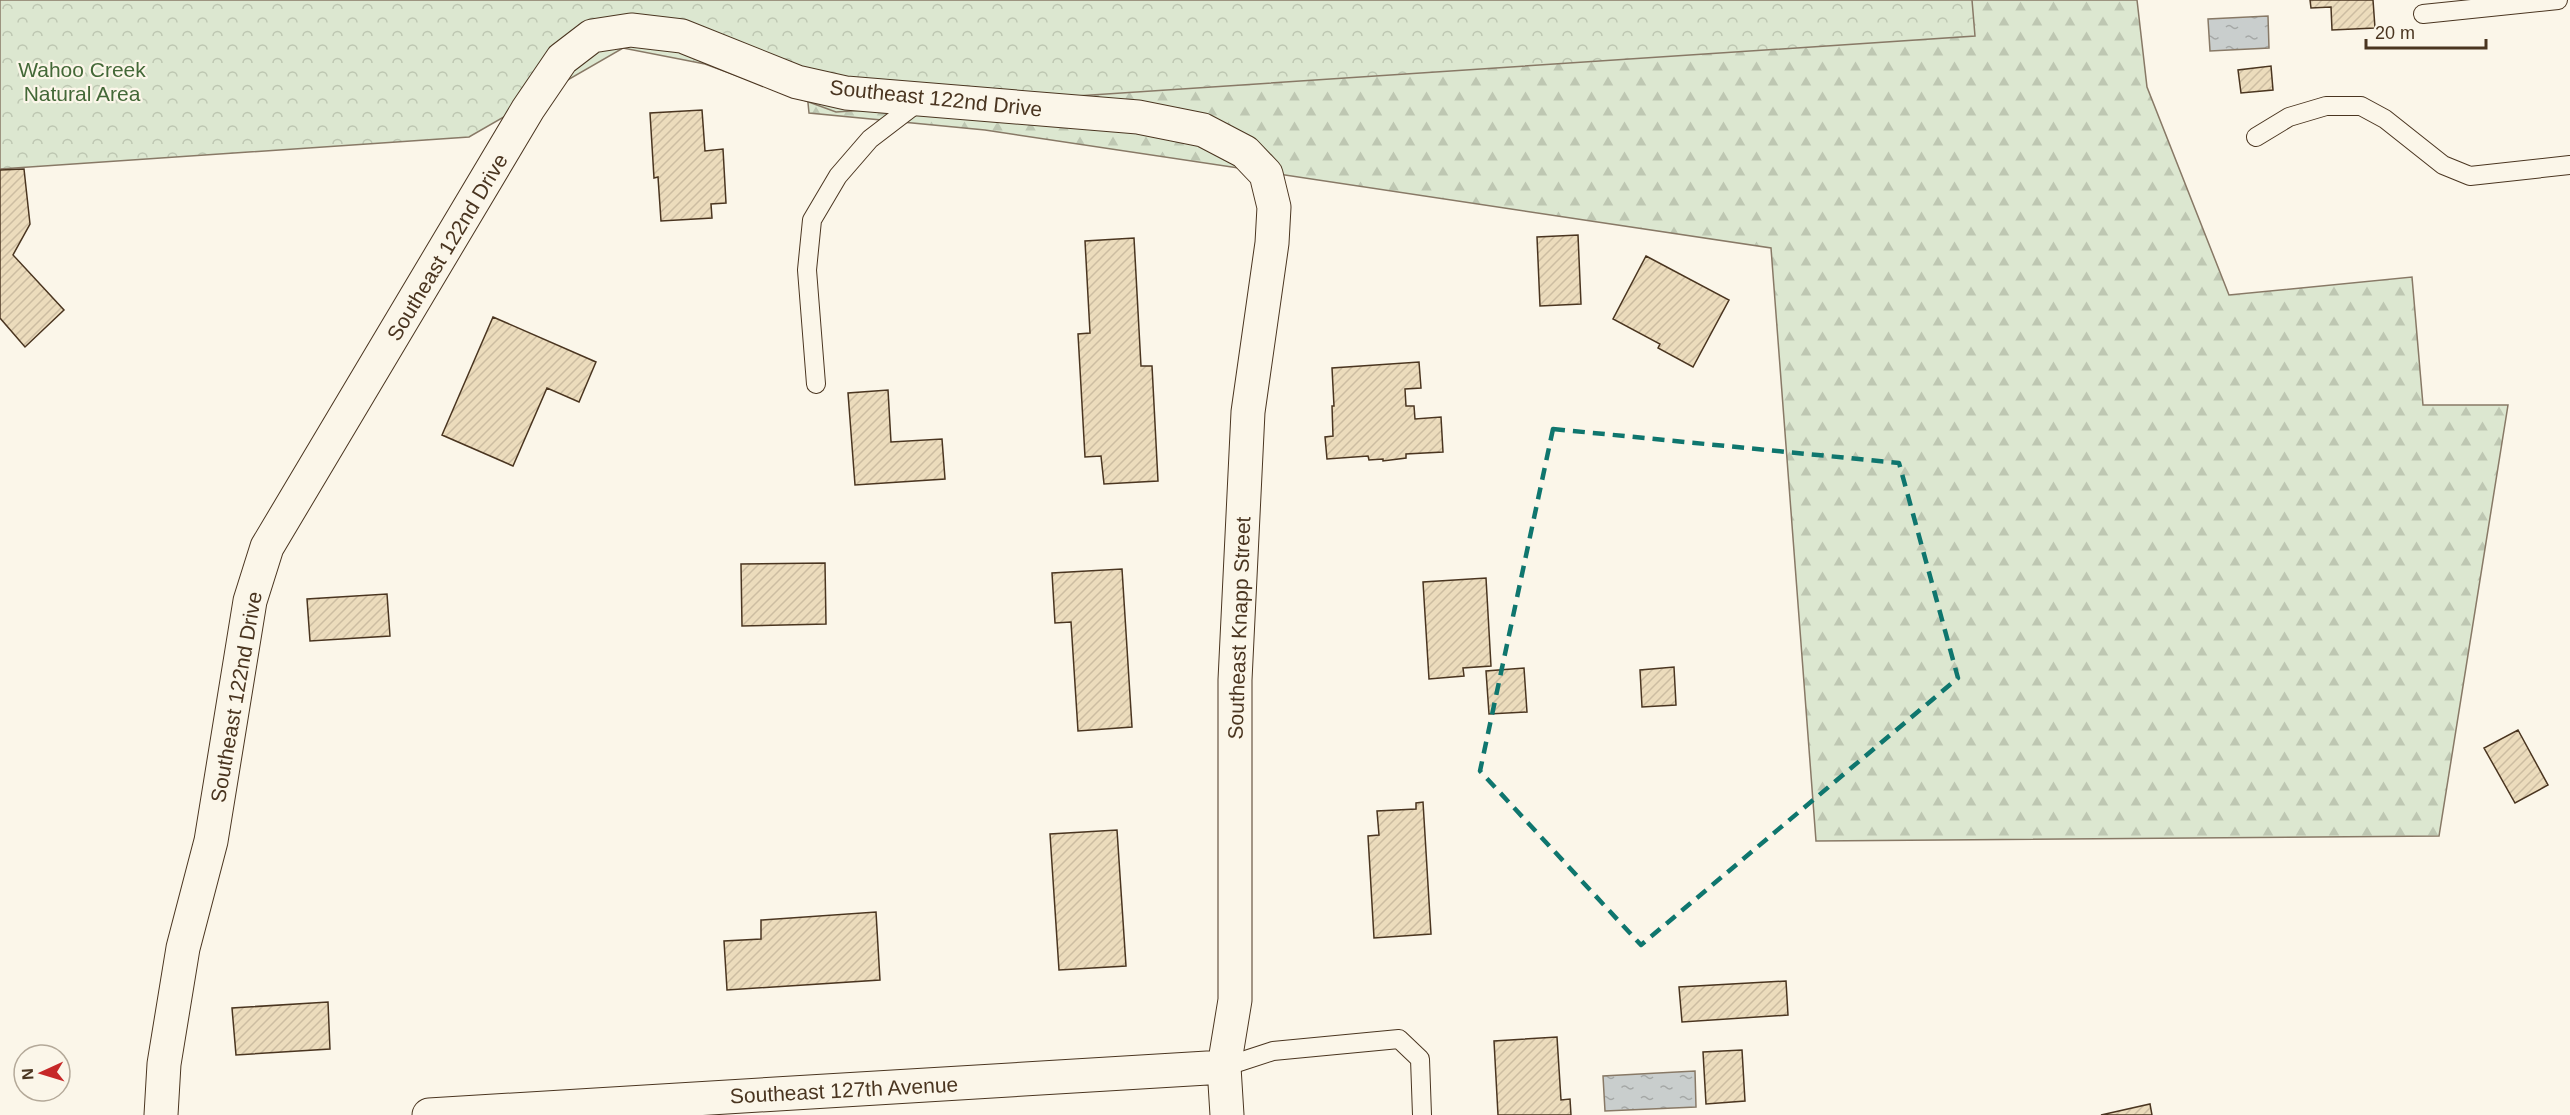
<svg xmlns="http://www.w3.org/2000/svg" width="2570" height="1115" font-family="Helvetica,sans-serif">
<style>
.forest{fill:url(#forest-firs);stroke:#887966;stroke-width:1.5}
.park{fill:url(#park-crowns);stroke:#887966;stroke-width:1.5}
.water{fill:url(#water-ripples);stroke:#887966;stroke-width:1.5}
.building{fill:url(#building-hatch);stroke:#4a3520;stroke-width:1.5}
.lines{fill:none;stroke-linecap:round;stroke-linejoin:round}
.lane-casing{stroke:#4a3520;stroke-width:20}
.street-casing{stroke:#4a3520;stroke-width:35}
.lane{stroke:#fbf6e9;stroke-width:18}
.street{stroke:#fbf6e9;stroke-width:33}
.marked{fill:none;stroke:#0f766e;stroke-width:4.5;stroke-dasharray:12 8;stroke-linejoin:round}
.labels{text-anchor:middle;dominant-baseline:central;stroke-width:4.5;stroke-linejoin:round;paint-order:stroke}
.park-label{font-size:21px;fill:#436837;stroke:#fbf6e9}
.street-label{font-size:21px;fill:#4a3520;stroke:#fbf6e9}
</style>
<defs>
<pattern id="forest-firs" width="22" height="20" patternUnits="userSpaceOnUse" patternTransform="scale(1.5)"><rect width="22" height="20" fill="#dce7d0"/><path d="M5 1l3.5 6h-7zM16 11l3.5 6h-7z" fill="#bec7b2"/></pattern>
<pattern id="park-crowns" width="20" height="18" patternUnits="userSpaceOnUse" patternTransform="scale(1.5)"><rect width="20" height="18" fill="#dce7d0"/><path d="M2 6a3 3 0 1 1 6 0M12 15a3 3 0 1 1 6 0" fill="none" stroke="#bec7b2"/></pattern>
<pattern id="water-ripples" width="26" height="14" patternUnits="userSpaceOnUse" patternTransform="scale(1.5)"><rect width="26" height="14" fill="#c9cecd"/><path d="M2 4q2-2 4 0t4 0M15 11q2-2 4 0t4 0" fill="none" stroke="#a5a8a6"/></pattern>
<pattern id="building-hatch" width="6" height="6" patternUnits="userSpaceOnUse" patternTransform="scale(1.5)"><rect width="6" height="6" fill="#ecdcbc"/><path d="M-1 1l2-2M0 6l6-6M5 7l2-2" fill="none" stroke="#ccbda1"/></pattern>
</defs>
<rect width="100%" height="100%" fill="#fbf6e9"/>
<path class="forest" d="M798,0h1339l10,87 82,208 183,-18 11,128h85l-69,431 -623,5 -45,-593 -786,-118 -176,-17z"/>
<path class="park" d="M0,0h1972l3,36 -1139,76 -131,-48 -82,-16 -154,89 -469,32z"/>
<path class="water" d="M2268,16l1,32 -59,3 -2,-32z
M1695,1071l1,36 -91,4 -2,-35z"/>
<path class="building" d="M2310,0h63l2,28 -43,2 -1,-23 -20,1z
M2271,66l2,24 -32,3 -3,-23z
M702,110l3,41 18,-2 3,54 -15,1 1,14 -51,3 -3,-44 -4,1 -4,-65z
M24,169l6,55 -17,31 51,55 -39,37 -25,-29v-148z
M1578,235l3,69 -41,2 -3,-69z
M1134,238l7,128h11l6,115 -54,3 -3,-28 -16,1 -7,-123 12,-1 -5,-92z
M1646,256l83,44 -36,67 -35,-19 2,-4 -47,-25z
M493,317l103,45 -17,40 -32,-14 -34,78 -71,-31z
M1419,362l2,26 -16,1 1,17h8l1,13 26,-2 2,35 -37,2v4l-23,3v-2l-14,1 -1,-4 -41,3 -2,-22 8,-1 -1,-30h2l-2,-38z
M888,390l3,52 51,-3 3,40 -90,6 -7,-92z
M825,563l1,61 -84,2 -1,-62z
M1122,569l10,158 -54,4 -7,-109 -16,1 -3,-50z
M1486,578l5,88 -28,2 1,8 -35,3 -6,-97z
M387,594l3,42 -80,5 -3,-42z
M1674,667l2,38 -34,2 -2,-37z
M1524,668l3,44 -38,2 -3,-43z
M2518,730l30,55 -33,18 -31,-55z
M1423,802l8,132 -57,4 -6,-102 11,-1 -2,-24 39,-2v-6z
M1117,830l9,136 -67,4 -9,-136z
M876,912l4,68 -153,10 -3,-49 37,-2v-19z
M1786,981l2,34 -106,7 -3,-35z
M328,1002l2,47 -94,6 -4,-47z
M1557,1037l4,63 9,-1 1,16h-73l-4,-74z
M1742,1050l3,51 -39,3 -3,-52z
M2150,1104l2,11h-51z"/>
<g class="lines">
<g class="lane-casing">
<path id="lane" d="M2423,14l135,-14
M2256,137l33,-20 37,-11h35l24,13 58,46 27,11 100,-11
M816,384l-9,-114 5,-50 26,-44 32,-37 51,-39
M1224,1067l49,-16 126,-12 21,20 2,56"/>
</g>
<g class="street-casing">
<path id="street" d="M161,1115l3,-51 19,-116 28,-107 39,-240 17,-54 261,-438 34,-50 30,-23 39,-6 51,6 115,46 49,11 292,24 65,13 42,22 21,22 8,33 -2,36 -24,169 -13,268v320l-11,67 3,48
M429,1115l795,-48"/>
</g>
<use href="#lane" class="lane"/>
<use href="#street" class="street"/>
</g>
<path class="marked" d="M1553,429l346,34 59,215 -317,267 -161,-174z"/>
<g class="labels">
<g class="park-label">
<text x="82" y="69">Wahoo Creek<tspan x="82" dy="24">Natural Area</tspan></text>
</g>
<g class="street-label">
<text transform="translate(936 98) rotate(6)">Southeast 122nd Drive</text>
<text transform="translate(447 247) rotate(-59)">Southeast 122nd Drive</text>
<text transform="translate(1239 628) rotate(-88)">Southeast Knapp Street</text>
<text transform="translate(236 697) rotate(-80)">Southeast 122nd Drive</text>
<text transform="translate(844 1090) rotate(-3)">Southeast 127th Avenue</text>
</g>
</g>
<g transform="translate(42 1073) rotate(266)"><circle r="28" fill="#fbf6e9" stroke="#b4a999" stroke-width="1.5"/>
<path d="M0-4.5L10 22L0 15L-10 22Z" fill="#c62828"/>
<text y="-9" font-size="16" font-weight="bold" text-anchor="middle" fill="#4a3520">N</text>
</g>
<path d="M2366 39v9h120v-9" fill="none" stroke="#4a3520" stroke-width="3"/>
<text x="2375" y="39" font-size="18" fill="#4a3520" stroke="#fbf6e9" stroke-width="4.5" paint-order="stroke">20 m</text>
</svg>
